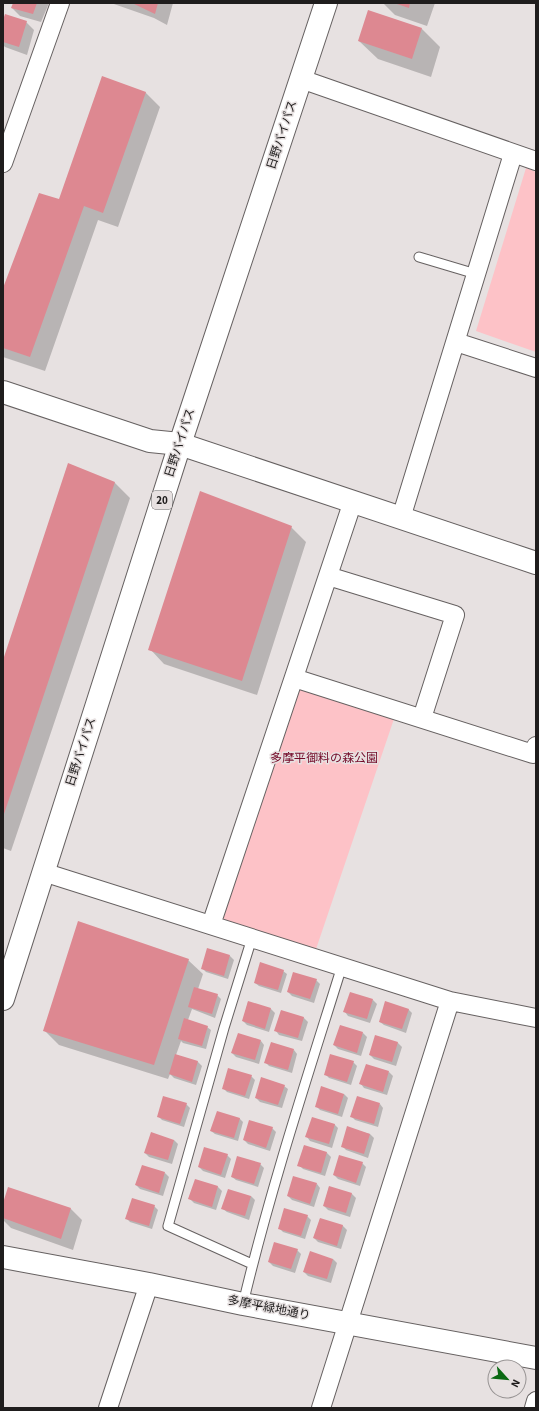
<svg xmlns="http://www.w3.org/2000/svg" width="539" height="1411" font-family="'Source Sans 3','Noto Sans JP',sans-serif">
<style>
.green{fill:#fdc2c7}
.shadow{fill:#0003}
.building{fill:#dd8891}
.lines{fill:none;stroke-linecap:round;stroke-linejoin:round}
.service-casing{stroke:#666161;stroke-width:11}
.minor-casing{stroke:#666161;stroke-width:20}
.tertiary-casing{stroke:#666161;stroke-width:24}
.trunk-casing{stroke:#666161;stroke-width:24}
.service{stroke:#fff;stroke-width:9}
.minor{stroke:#fff;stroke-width:18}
.tertiary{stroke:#fff;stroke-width:22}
.trunk{stroke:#fff;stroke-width:22}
.labels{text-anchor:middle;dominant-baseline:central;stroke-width:3;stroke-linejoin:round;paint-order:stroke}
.shield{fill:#e7e1e1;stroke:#5b5858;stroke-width:1}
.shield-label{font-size:11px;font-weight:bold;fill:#1f1d1d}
.street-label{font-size:12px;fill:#1f1d1d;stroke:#e7e1e1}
.park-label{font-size:12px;fill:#730928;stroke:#e7e1e1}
</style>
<rect width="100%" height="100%" fill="#e7e1e1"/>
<path class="green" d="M526,168l10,4v180l-60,-21z
M294,678l103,32 -84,248 -102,-33z"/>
<path class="shadow" d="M14,3h35l-8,19 -21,-6 -8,-8z
M111,3h62l-6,22 -13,-7z
M383,3h52l-8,23 -32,-11z
M369,12l53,17 18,18 -9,30 -53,-18 -19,-18z
M26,22l8,8 -7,25 -22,-8 -2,-2v-22z
M145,92l15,15 -42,120 -20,-7 -53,151 -42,-14v-66l57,-91z
M68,465l47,18 15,15 -119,353 -8,-3v-185z
M291,527l15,15 -49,153 -93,-31 -14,-15z
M208,949l22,7 4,4 -6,19 -22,-7 -4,-4z
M188,960l15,14 -5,15 19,6 4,4 -6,19 -23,-9 -4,11 19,7 4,3 -5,19 -23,-6 -2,-2 -5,14 22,7 4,4 -6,19 -22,-7 -4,-4 -2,5 -109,-34 -15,-15z
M283,971l4,3 -6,19 -22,-7 -4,-3z
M316,980l4,4 -6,19 -22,-7 -4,-4z
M373,1000l4,4 -7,19 -22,-7 -3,-4z
M248,1002l23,7 4,4 -6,19 -22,-7 -4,-4z
M408,1009l4,4 -6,20 -22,-8 -4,-3z
M281,1011l23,7 4,4 -6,19 -23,-6 -3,-4z
M363,1033l4,4 -6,19 -23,-7 -4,-4z
M376,1036l22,7 4,4 -6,19 -22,-7 -4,-4z
M261,1041l3,4 -5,19 -23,-7 -4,-4z
M294,1050l3,4 -5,19 -23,-7 -4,-4z
M353,1062l4,4 -6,19 -22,-7 -4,-4z
M389,1072l4,4 -6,19 -23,-7 -3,-4z
M251,1076l4,4 -6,19 -22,-7 -4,-4z
M284,1086l4,3 -6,19 -22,-6 -4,-4z
M344,1094l4,4 -6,19 -22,-7 -4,-4z
M186,1104l4,4 -6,19 -22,-7 -4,-4z
M380,1104l3,4 -5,19 -23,-7 -4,-4z
M239,1118l4,4 -5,19 -23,-7 -4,-3z
M334,1124l4,4 -6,20 -22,-7 -3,-4z
M272,1128l4,4 -6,19 -22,-7 -4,-4z
M348,1128l22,6 4,4 -6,20 -22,-8 -4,-4z
M174,1140l4,4 -6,20 -23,-7 -4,-4z
M304,1146l23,7 4,4 -6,19 -22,-7 -4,-4z
M227,1155l4,4 -6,19 -22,-7 -4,-4z
M362,1163l4,4 -6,19 -22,-7 -4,-4z
M260,1164l4,4 -6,19 -22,-7 -4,-3z
M165,1173l4,4 -6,19 -23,-7 -4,-4z
M196,1180l22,7 4,4 -6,19 -22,-7 -4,-4z
M317,1184l3,4 -6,19 -22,-7 -4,-4z
M329,1187l23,7 4,4 -6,19 -22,-7 -4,-4z
M251,1196l4,4 -6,20 -22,-8 -4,-3z
M3,1206l68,3 11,11 -9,30 -62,-22 -8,-8z
M154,1206l4,4 -6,19 -22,-7 -4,-4z
M307,1216l4,4 -6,19 -22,-7 -4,-4z
M320,1219l23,7 4,4 -6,19 -23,-7 -4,-4z
M297,1250l4,4 -6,19 -22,-7 -4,-4z
M333,1259l4,4 -6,20 -23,-7 -4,-4z"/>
<path class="building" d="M13,3h24l-4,11 -22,-6z
M132,3h26l-3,11z
M394,3h16l-1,5z
M368,10l54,18 -10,31 -54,-18z
M5,14l22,7 -8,26 -16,-5v-22z
M102,76l44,16 -43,121 -19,-7 -54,151 -27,-9v-60l36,-95 20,6z
M68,463l47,19 -112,335v-157z
M200,491l92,35 -50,155 -94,-31z
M78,921l111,38 -35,106 -111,-34z
M207,948l23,7 -6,21 -23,-7z
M260,962l24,8 -6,20 -24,-7z
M293,972l24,7 -7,20 -23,-7z
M194,987l24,7 -6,20 -24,-7z
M350,992l23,7 -6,20 -24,-7z
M248,1001l23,7 -6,21 -23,-8z
M385,1001l24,8 -7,20 -23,-7z
M281,1010l23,7 -6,21 -24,-7z
M184,1018l24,8 -6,20 -24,-7z
M340,1025l23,7 -6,21 -24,-8z
M238,1033l23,7 -6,20 -24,-7z
M375,1035l23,7 -6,20 -23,-7z
M271,1042l23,7 -6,21 -24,-7z
M175,1054l23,7 -6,21 -23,-8z
M330,1054l24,7 -7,21 -23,-7z
M366,1064l23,7 -6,21 -24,-8z
M228,1068l24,7 -7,21 -23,-7z
M261,1077l24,8 -7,20 -23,-7z
M321,1086l23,8 -6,20 -23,-7z
M163,1096l24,7 -7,21 -23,-7z
M357,1096l23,7 -6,21 -24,-7z
M217,1111l23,7 -6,20 -24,-7z
M312,1117l23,7 -6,20 -24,-7z
M249,1120l24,7 -7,21 -23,-8z
M347,1126l23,8 -6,20 -23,-7z
M151,1132l23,8 -6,20 -24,-7z
M304,1145l23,7 -6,21 -24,-7z
M204,1147l24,7 -7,21 -23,-8z
M339,1155l24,7 -7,21 -23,-8z
M237,1156l24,7 -7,21 -23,-7z
M142,1165l23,7 -6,21 -24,-8z
M293,1176l24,7 -7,21 -23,-8z
M195,1179l23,7 -6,21 -24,-8z
M329,1186l23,7 -6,20 -23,-7z
M8,1187l63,21 -10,31 -58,-21v-15z
M228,1189l23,7 -6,20 -24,-7z
M132,1198l23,7 -6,21 -24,-7z
M284,1208l24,7 -7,21 -23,-7z
M320,1218l23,7 -6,21 -24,-8z
M274,1242l24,7 -7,20 -23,-7z
M310,1251l23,8 -6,20 -24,-7z"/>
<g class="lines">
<g class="service-casing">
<path id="service" d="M419,257l57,17
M252,938l-28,90 -56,198 84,38
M243,1304c27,-114 64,-226 99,-338"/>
</g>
<g class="minor-casing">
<path id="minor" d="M301,79l235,82
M3,163l57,-160
M456,342l80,26
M401,518l112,-364
M328,576l127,39 -33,103
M294,678l239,76 3,-8
M43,872l407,129 86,17
M211,925l142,-424
M108,1408l41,-124
M321,1408l129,-407
M534,1408l2,-7"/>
</g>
<g class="tertiary-casing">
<path id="tertiary" d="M3,392l147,49 30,3 356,119
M3,1257l146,27 94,20 293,54"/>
</g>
<g class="trunk-casing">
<path id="trunk" d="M3,999l177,-555 146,-441"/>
</g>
<use href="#service" class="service"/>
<use href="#minor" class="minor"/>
<use href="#tertiary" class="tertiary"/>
<use href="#trunk" class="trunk"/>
</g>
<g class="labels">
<rect class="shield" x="152" y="491" width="20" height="18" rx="3"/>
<g class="shield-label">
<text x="162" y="500">20</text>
</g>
<g class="street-label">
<text transform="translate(282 135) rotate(-72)">日野バイパス</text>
<text transform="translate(180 443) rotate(-72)">日野バイパス</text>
<text transform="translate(81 752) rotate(-72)">日野バイパス</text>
<text transform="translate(269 1308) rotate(11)">多摩平緑地通り</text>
</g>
<g class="park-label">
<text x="324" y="758">多摩平御料の森公園</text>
</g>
</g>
<rect width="539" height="1411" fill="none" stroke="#1f1d1d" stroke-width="8"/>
<g transform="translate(507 1379) rotate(117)"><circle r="19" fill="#e7e1e1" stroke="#979393"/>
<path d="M0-3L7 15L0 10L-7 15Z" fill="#0a6913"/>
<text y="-6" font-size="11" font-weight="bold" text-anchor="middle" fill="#1f1d1d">N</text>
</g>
</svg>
